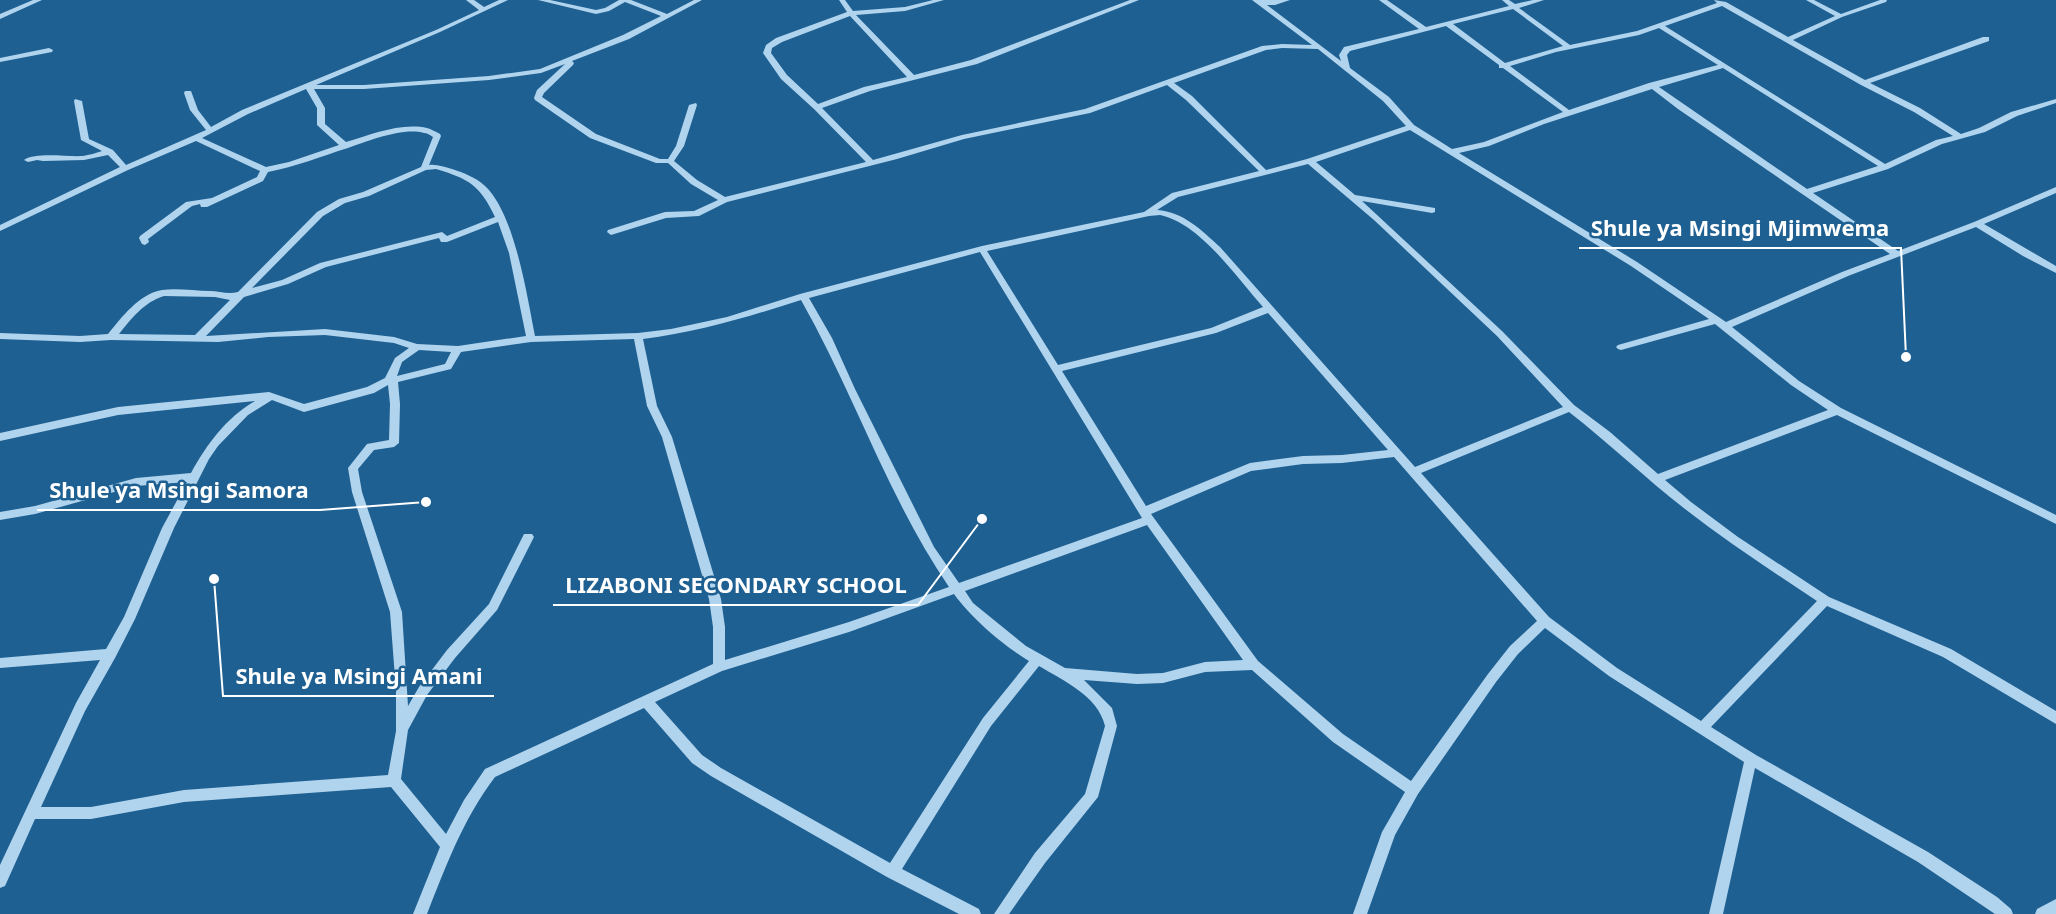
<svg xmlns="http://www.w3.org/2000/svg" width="2056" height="914" font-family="'Noto Sans',sans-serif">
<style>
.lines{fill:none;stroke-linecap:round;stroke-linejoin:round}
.minor{fill:#b0d4ee;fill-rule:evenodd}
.leader{fill:none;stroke:#fff;stroke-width:2}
.callout-dot{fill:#fff;stroke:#1f6092;stroke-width:2}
.callout-label{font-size:22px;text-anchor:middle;font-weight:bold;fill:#fff;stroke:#1f6092;stroke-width:5;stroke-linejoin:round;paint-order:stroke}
</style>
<rect width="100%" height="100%" fill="#1f6092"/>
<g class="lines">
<path class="minor" d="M33,0h9l-42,19v-5z
M466,0h8l10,7 15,-7h9l-68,32 -124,53h48l125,-9 51,-7 83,-34 38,-19 -36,-14 -16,9 -13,3 -58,-14h12l46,10 9,-2 14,-8h12l36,14 27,-14h8l-73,39 -57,22 2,2 -1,2 -29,28 -2,4 54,37 64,25h8l8,-13 13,-41 7,-2 1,2 -13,41 -10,15 23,19 28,17 141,-35 -52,-53 -33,-30 -18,-26 3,-8 10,-7 71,-26 -8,-12h6l8,11 52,-4 28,-7h11l-39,11 -49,4 58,60 57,-15 159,-60h9l-162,64 -107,27 -48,17 51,52 89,-25 123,-26 177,-63 20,-2 30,1 -60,-45h38l-15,5h-8l74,56 -2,-6 5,-8 75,-18 -40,-29h8l39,27 83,-21 -7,-6h7l6,4 18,-4h11l-25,8 51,37 67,-14 80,-28 -3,-3 12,2 62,35 47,-21 -29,-16h8l27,14 39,-14h7l-1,2 -44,15 -49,23 72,40 118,-43h6v4l-119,42 50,25 41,26 18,-6 32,-16 45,-13v4l-39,13 -32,16 -43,12 -54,25 -75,24 85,58 76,-29 82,-35v6l-72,31 72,42v7l-33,-17 -47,-29 -128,49 -116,51 67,54 42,27 215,107v9l-219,-109 -172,65 26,22 47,35 91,60 122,52 105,62v13l-113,-67 -116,-51 -116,121 45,28 172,97 69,45 14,12 2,5h-18l-77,-52 -163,-94 -32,146h-14l35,-152 -135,-86 -64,-48 -27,26 -22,28 -78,112 -23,41 -28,79h-14l29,-82 23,-40 -72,-50 -81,-72 -47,2 -42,11 -26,1 -53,-4 28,28 5,18 -19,71 -53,66 -36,51h-15l41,-61 50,-59 20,-68c-7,-30 -41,-45 -66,-60l-48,60 -89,143 77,40 2,5h-22l-72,-37 -176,-101 -19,-13 -48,-55 -149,69c-32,42 -49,89 -68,137h-14l27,-67 -49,-60 -207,15 -93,17h-56l-30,67 -5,2v-23l76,-162 24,-43 -100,8v-10l106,-9 18,-32 38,-89 25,-46 -51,4 -101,28 -35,6v-8l35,-6 101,-28 55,-5c16,-29 35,-55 64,-72l-137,14 -118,26v-8l118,-26 151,-15 35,12 63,-17 18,-9 10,-20 14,-10 -15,-5 -69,-8 -57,2 -50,5 -107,-2 -31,2 -80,-3v-6l80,3 28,-2c14,-17 31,-40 54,-44 15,-2 33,1 48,1 9,0 18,4 28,1l79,-80 22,-13 24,-7 58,-25 12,-30c-3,-2 -6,-4 -9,-4 -21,-6 -56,8 -76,15 -26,8 -53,19 -80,24l-5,9 -56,26h-6l-1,-3 -8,2 -44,33 1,3 -4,3 -3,-1 -3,-6 1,-2 46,-34 26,-4 45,-21 3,-6 -64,-30 -68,29 -128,61v-6l120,-58 -12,-12 -24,5 -41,1 -6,-1 -9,2 -4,-2c12,-8 42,-3 59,-4 6,-1 13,-3 19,-5l-21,-11 -7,-39 1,-2 7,2 7,38 24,11 13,15 80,-35 -16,-20 -6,-17 1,-2h6l7,19 13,17 31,-17 194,-80 43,-20zM1722,6l139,79 53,27 39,24 -17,4 -51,24 -220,-138zM1513,9l50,37 -58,17 -52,-39zM850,16l57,61 -43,10 -46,17 -31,-29 -16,-22 1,-5 10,-6zM1446,26l53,39v3h4l60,44 -79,30 -32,7 -38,-24 -25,-28 -39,-29 -3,-13 3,-4zM1659,28l59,37 -69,18 -80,27 -59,-44 46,-14 83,-17zM1282,48l36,1 65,52 23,25 -99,33 -41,11 -74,-74 -18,-13 92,-33zM565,64l-28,26 -3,8 1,2 55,38 66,25h12l23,21 27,16 -24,11 -29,1 -57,18 -1,2 4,3 55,-17 33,-2 28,-14 170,-43 67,-20 126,-26 77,-28 19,15 73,71 -87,22 -28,19 -162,34 -182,48 -73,23 -56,12 -33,4 -103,3c-8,-40 -20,-122 -50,-150 -10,-9 -21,-13 -33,-17 -8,-2 -15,-5 -23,-4l12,-29 -1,-2c-4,-2 -9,-5 -13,-6 -26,-6 -57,7 -81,14l-21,-18v-16l-11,-19h50l125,-9 52,-7zM1723,68l155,98 -71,23 -148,-102zM306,89l11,19v17l22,20 -50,17 -23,5 -64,-29 46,-24zM1652,89l26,20 212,145 -48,18 -116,50 -89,-60 -178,-109 30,-7 55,-22zM1410,130l221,136 78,53 -91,26 -2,2 2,2 3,1 94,-26 76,61 37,25 -170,64 -48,-42 -36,-27 -71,-73 -141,-131 70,12 3,-1v-4l-80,-13 -39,-33zM1308,164l66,56 123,116 66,71 -148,60 -195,-220c-19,-17 -36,-35 -63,-37l21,-13zM436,169c33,10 44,16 59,48l-48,19 -5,-4 -122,31 -38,17 -30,8 71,-72 22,-13 24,-7 57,-26zM1160,215c40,8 77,63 103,92l-52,21 -153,37 -71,-114 162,-35zM498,222l11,31 17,83 -68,10 -41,-2 -23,-7 -69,-8 -119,7 38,-39 44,-13 38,-17 113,-29 2,4h6zM980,252l162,266 -183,65 -25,-36 -79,-158 -23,-51 -23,-40zM164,296l51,1 15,3 -35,35 -76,-1c12,-15 25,-32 45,-38zM801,300c53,93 87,198 148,287l-100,35 -124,38v-33l-4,-28 -49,-162 -15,-31 -14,-67c56,-7 105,-22 158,-39zM1268,313l120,137 -46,5 -39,1 -53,7 -104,43 -84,-135 154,-38zM634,339l13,67 15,31 47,162 4,28v37l-228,105 -21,31 -18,34 -45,-55 7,-49 19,-35 28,-37 42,-48 37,-73 -2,-3h-8l-35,70 -42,46 -28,37 -11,19 -6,-94 -40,-120 -4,-23 16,-19 20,-3 5,-4 1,-39 -2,-22 53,-13 10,-17 70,-10zM419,350l32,2 -6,12 -48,12 5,-14zM388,385l2,19 -1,36 -22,4 -19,24 4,24 38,120 6,79v40l-8,44 -204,15 -93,17h-50l44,-96 30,-53 20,-39 39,-91 35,-69 9,-13 30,-31 24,-15 32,12 70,-19zM1569,412c40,31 76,66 116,97 42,33 87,62 132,92l-116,120 -84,-53 -68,-51 -128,-144zM1394,457l143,164 -27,25 -22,28 -77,107 -68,-47 -85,-73 -107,-147 100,-43 52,-7 39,-1zM1147,525l96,135 -38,2 -42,11 -26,1 -72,-6 -39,-22 -53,-43 -8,-12zM954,594c17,24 50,52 75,67l-46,57 -93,145 -169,-95 -19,-13 -47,-53 67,-31 127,-39z
M49,48l4,2 -1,2 -52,10v-4z
M2056,899v15h-21l2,-5z"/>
</g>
<path class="leader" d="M1906 357L1901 248H1579M426 502L320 510H37M982 519L918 605H553M214 579L223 696H494"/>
<g class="callout-dot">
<circle cx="1906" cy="357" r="6"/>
<circle cx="426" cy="502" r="6"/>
<circle cx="982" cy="519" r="6"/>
<circle cx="214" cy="579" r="6"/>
</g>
<g class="callout-label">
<text x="1740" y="236">Shule ya Msingi Mjimwema</text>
<text x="179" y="498">Shule ya Msingi Samora</text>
<text x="736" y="593">LIZABONI SECONDARY SCHOOL</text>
<text x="359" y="684">Shule ya Msingi Amani</text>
</g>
</svg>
